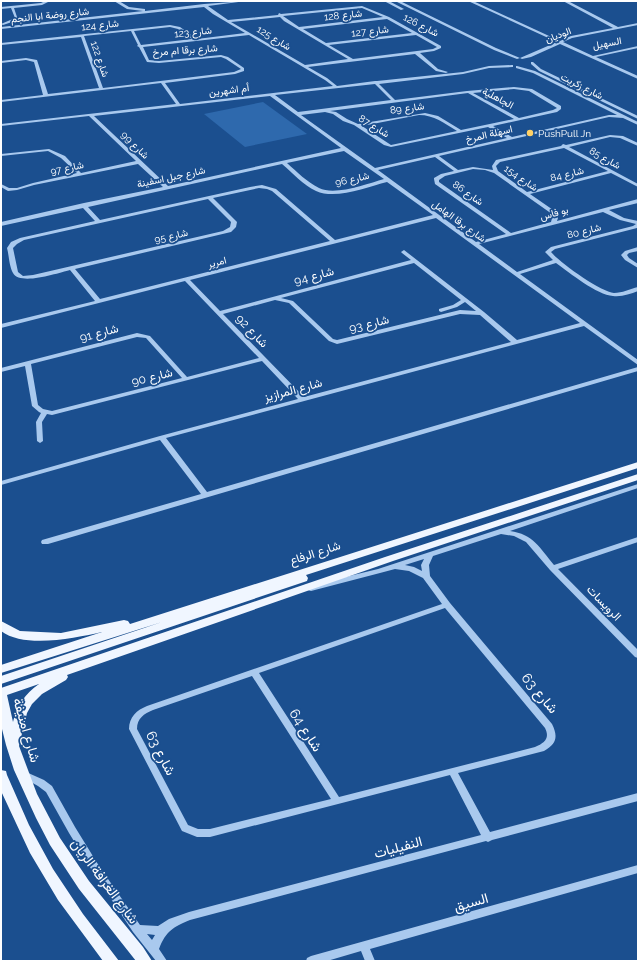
<svg xmlns="http://www.w3.org/2000/svg" width="639" height="962" font-family="Raleway,Vazirmatn,sans-serif">
<style>
.green{fill:#2e69ad}
.lines{fill:none;stroke-linecap:round;stroke-linejoin:round}
.minor{fill:#a9c9ee;fill-rule:evenodd}
.major{fill:#f0f6ff;fill-rule:evenodd}
.poi-dot{fill:#ffd166;stroke:#1b4f8f;stroke-width:1.5}
.labels{text-anchor:middle;dominant-baseline:central;stroke-width:3.5;stroke-linejoin:round;paint-order:stroke}
.far-street-label{font-size:10px;fill:#fff;stroke:#1b4f8f}
.far-poi-label{font-size:10px;fill:#fff;stroke:#1b4f8f;text-anchor:start}
.street-label{font-size:12px;fill:#fff;stroke:#1b4f8f}
.near-street-label{font-size:14px;fill:#fff;stroke:#1b4f8f}
</style>
<rect width="100%" height="100%" fill="#1b4f8f"/>
<path class="green" d="M263,102l44,32 -62,13 -41,-33z"/>
<g class="lines">
<path class="minor" d="M45,1h5l-8,4 -28,3 4,12 -15,5 -2,-1 14,-6 -4,-10 -10,1v-2l40,-4z
M114,1h5l10,6 16,2v2l59,-7 42,-3 -38,5 20,14 50,-5 1,-2 2,1 81,-8 27,11 52,29v2l-7,3 -14,2 18,16 10,3 -2,1 -10,-2 -21,-17 -107,13 19,11 10,8 38,-5h2l86,-9 26,-6 23,-1h1v2l-24,1 -26,6 -84,10 16,16 72,-9 47,-4 18,2 29,17v3l-4,3 -64,14 19,11 97,-22h8l-84,-42 -17,-5v-2h1l18,5 103,51v3l-15,-7 -14,-1 -170,39 19,14 15,-3 20,3 -1,-4 4,-6 65,-14 2,-2 3,1 44,-10 13,1 15,7v3l-18,-8 -10,-1 -41,10 69,37v3l-27,-14 -81,21 26,18 2,6 -1,3 81,-22v4l-29,7 15,8 14,3v6l-1,1 -82,21 -4,3c9,11 50,40 63,41 8,0 16,-4 24,-6v4c-8,3 -16,6 -25,5 -16,-1 -43,-23 -57,-33l-36,11 118,86v5l-54,-39 -418,112 41,54 431,-125v4l-590,173h-6l-1,-2 1,-2 159,-46 -41,-54 -159,45v-4l159,-45 138,-37 -36,-38 -210,54 -5,-1 -5,8 1,19 -3,2 -3,-2 -1,-19 5,-9 -2,-1 -7,-6 -7,-40 -24,6v-4l136,-35 13,3 37,41 72,-19 -74,-77 -184,47v-4l94,-23 -25,-31c-12,3 -50,16 -57,3 -4,-7 -4,-18 -6,-25l4,-6 9,-4 75,-17 -12,-13 -82,18v-4l83,-19 79,-16 -25,-23 -104,21 -17,5 -9,1 -7,-4v-3l8,4h8l16,-5 44,-10 -16,-15 -13,-7 -47,5v-2l48,-5 16,7 16,17 55,-12 -47,-45 -88,10v-2l175,-20 -15,-21 -160,19v-2l42,-5 -9,-33 -8,-2 -25,3v-2l25,-3 11,2 11,34 51,-6 -18,-51 -80,8v-2l169,-18 10,2 17,12 48,-6 -32,-19 -9,-7 -203,22v-2l142,-16 -16,-2zM362,8l21,9 -84,10 -16,-11zM280,17l4,4 64,38 -43,6 -74,-43zM387,19l25,14 -86,10 -23,-14zM170,27l8,2 14,10 -51,6 -7,-14zM131,31l7,14 -1,1 2,1 8,15 12,1 62,-6 5,2 15,10 -7,3 -131,16 -19,-52zM249,35l76,45 8,6 -153,18 -15,-21 70,-9 9,-3v-3l-16,-11 -7,-2 -62,6 -10,-1 -6,-13zM416,35l21,12 -4,2 -80,10 -24,-14zM375,84l16,16 -93,12 -23,-17zM514,89l15,2 28,17 -4,2 -34,8 -46,-25zM468,93l46,26 -53,11 -23,-14 -13,-3 -67,11 -11,-5 -11,-7 -6,-1zM270,96l71,52 -173,38 -74,-70zM325,112l8,2 10,7 11,4 30,20 7,2 97,-20 19,11 -132,30 -74,-53zM419,115c15,0 25,8 38,16l-66,14 -29,-19zM564,148l44,23 -81,21 -29,-21 -2,-5 4,-4zM344,151l40,28c-17,5 -49,17 -65,9 -12,-6 -22,-16 -32,-25zM435,157l19,14 -13,3 -7,4v1l1,5 71,50 -30,8 -98,-72zM282,164c11,9 21,21 34,27 20,9 51,-4 71,-9l46,33 -98,25 -59,-51 -14,-4 -12,2 -150,33 -12,-13zM473,169l12,1 9,3 58,41v4l-1,4 -40,11 -72,-51v-2l6,-4zM259,188l8,1 5,2 58,50 -230,58 -25,-30 156,-37 5,-5 1,-5 -24,-24zM208,199l23,23 -1,5 -7,4 -190,44 -10,1 -5,-4 -5,-24 4,-4 7,-4zM603,212l17,8 16,4 -3,2 -82,21 -6,5 8,8 -36,12 -38,-28zM436,218l144,105 -63,17 -33,-28 -80,-62 -3,2 1,1 9,7 -191,51 -30,-31zM414,263l47,37 -8,5 -14,4v2l2,1 16,-5 8,-5 11,9 -16,-1 -123,30 -4,-1 -40,-38 -12,-3zM275,300l14,3 40,38 8,3 123,-30 20,1 31,27 -207,55 -81,-83zM137,337l9,1 36,40 -130,33 -9,-2 -5,-4 -7,-41z
M384,1h5l15,8 -3,1z
M395,1h5l96,47 24,10 37,-16 -89,-41h5l87,40 11,-5 42,-8 -50,-27h5l50,26 20,-4v2l-66,13 -9,4 30,14 45,-10v2l-42,9 42,19v3l-78,-35 -29,13 -9,2 -2,-1 -3,1 -23,-9z
M531,62h2l8,7 97,47v3l-99,-48 -8,-7z
M638,247v4l-9,2 -2,2 2,3 9,6v4l-13,-8 -4,-5 4,-4z
M638,484v4l-128,43c23,3 30,17 44,34l84,-28v5l-80,27 80,81v8l-3,-1 -85,-87 -24,-28 -12,-6 -13,-2 -68,22 -4,9 1,11 20,27 102,121c6,12 5,20 -8,27l-86,22 32,59 148,-39v8l-146,39 -4,2 -2,-1 -296,79c-17,7 -24,11 -31,29l8,12h-11l-23,-29 -40,-60 -24,-39 -23,-41 -8,-6 -18,-10 -2,-2 2,-2 3,-1 3,1 18,8 8,6 23,41 24,39 41,59 18,1 11,-7 20,-7 292,-77 -31,-60 -240,62h-13l-15,-6 -53,-102c0,-12 8,-19 18,-23l295,-102 -19,-26 -14,-7 -14,-2 -15,4 -69,18 -3,-1 -1,-2 1,-2 70,-17zM424,559l-3,6 1,6 -8,-4 -9,-2zM445,608l100,120c5,10 0,15 -10,19l-196,50 -80,-124zM252,676l79,123 -121,30h-12l-10,-4 -51,-96c0,-11 7,-15 16,-19zM147,934l8,1 -3,5z
M638,865v8l-268,76 5,12h-10l-4,-10 -34,10h-21l1,-3 4,-2z"/>
<path class="major" d="M638,462v6l-332,107 2,3 -1,3 -306,103v-8l161,-54 -161,51v-8l101,-33c-27,6 -77,17 -101,-1v-10l19,10 41,2 63,-13 4,1 2,3z
M638,474v6l-245,81 -326,114 1,2 -2,3 -24,14 -10,10 -5,9 -8,33 18,48 23,44 29,43 54,66 9,14h-16l-57,-72 -29,-44 -14,-27 -22,-48 -8,-25 -5,-20v-37l384,-131zM39,684c-14,10 -22,21 -26,38l-6,-27z
M1,770l5,1 1,4 22,50 24,44 30,45 36,47h-16l-45,-61 -28,-47 -29,-62z"/>
</g>
<circle class="poi-dot" cx="530" cy="133" r="4"/>
<g class="labels">
<g class="far-street-label">
<text transform="translate(50 15) rotate(-6)">شارع روضة ابا النجم</text>
<text transform="translate(343 15) rotate(-6)">شارع 128</text>
<text transform="translate(100 25) rotate(-6)">شارع 124</text>
<text transform="translate(421 25) rotate(27)">شارع 126</text>
<text transform="translate(370 31) rotate(-7)">شارع 127</text>
<text transform="translate(193 32) rotate(-6)">شارع 123</text>
<text transform="translate(558 35) rotate(-21)">الوديان</text>
<text transform="translate(274 38) rotate(31)">شارع 125</text>
<text transform="translate(607 43) rotate(-10)">السهيل</text>
<text transform="translate(185 50) rotate(-4)">شارع برقا ام مرخ</text>
<text transform="translate(100 59) rotate(71)">شارع 122</text>
<text transform="translate(582 86) rotate(27)">شارع زكريت</text>
<text transform="translate(229 90) rotate(-7)">أم اشهرين</text>
<text transform="translate(498 98) rotate(28)">الجاهلية</text>
<text transform="translate(407 108) rotate(-8)">شارع 89</text>
<text transform="translate(374 126) rotate(31)">شارع 87</text>
<text transform="translate(489 134) rotate(-13)">اسهلة المرخ</text>
<text transform="translate(135 145) rotate(44)">شارع 99</text>
<text transform="translate(605 158) rotate(29)">شارع 85</text>
<text transform="translate(67 168) rotate(-12)">شارع 97</text>
<text transform="translate(567 174) rotate(-14)">شارع 84</text>
<text transform="translate(171 177) rotate(-12)">شارع جبل اسفينة</text>
<text transform="translate(521 178) rotate(34)">شارع 154</text>
<text transform="translate(352 179) rotate(-13)">شارع 96</text>
<text transform="translate(468 193) rotate(35)">شارع 86</text>
<text transform="translate(554 213) rotate(-15)">بو فاس</text>
<text transform="translate(459 221) rotate(36)">شارع برقا الهامل</text>
<text transform="translate(584 231) rotate(-14)">شارع 80</text>
<text transform="translate(171 236) rotate(-13)">شارع 95</text>
<text transform="translate(217 262) rotate(-14)">امرير</text>
</g>
<g class="far-poi-label">
<text x="538" y="133">PushPull Jn</text>
</g>
<g class="street-label">
<text transform="translate(314 276) rotate(-15)">شارع 94</text>
<text transform="translate(369 324) rotate(-14)">شارع 93</text>
<text transform="translate(252 331) rotate(46)">شارع 92</text>
<text transform="translate(99 333) rotate(-15)">شارع 91</text>
<text transform="translate(152 377) rotate(-14)">شارع 90</text>
<text transform="translate(293 390) rotate(-15)">شارع المرازيز</text>
<text transform="translate(315 553) rotate(-18)">شارع الرفاع</text>
<text transform="translate(604 603) rotate(46)">الرويسات</text>
</g>
<g class="near-street-label">
<text transform="translate(540 693) rotate(50)">شارع 63</text>
<text transform="translate(27 730) rotate(74)">شارع امنيفة</text>
<text transform="translate(306 730) rotate(57)">شارع 64</text>
<text transform="translate(161 753) rotate(62)">شارع 63</text>
<text transform="translate(398 847) rotate(-15)">النفيليات</text>
<text transform="translate(105 881) rotate(53)">شارع الغرافة الريان</text>
<text transform="translate(471 902) rotate(-16)">السيق</text>
</g>
</g>
<rect width="639" height="962" fill="none" stroke="#ffffff" stroke-width="4"/>
</svg>
